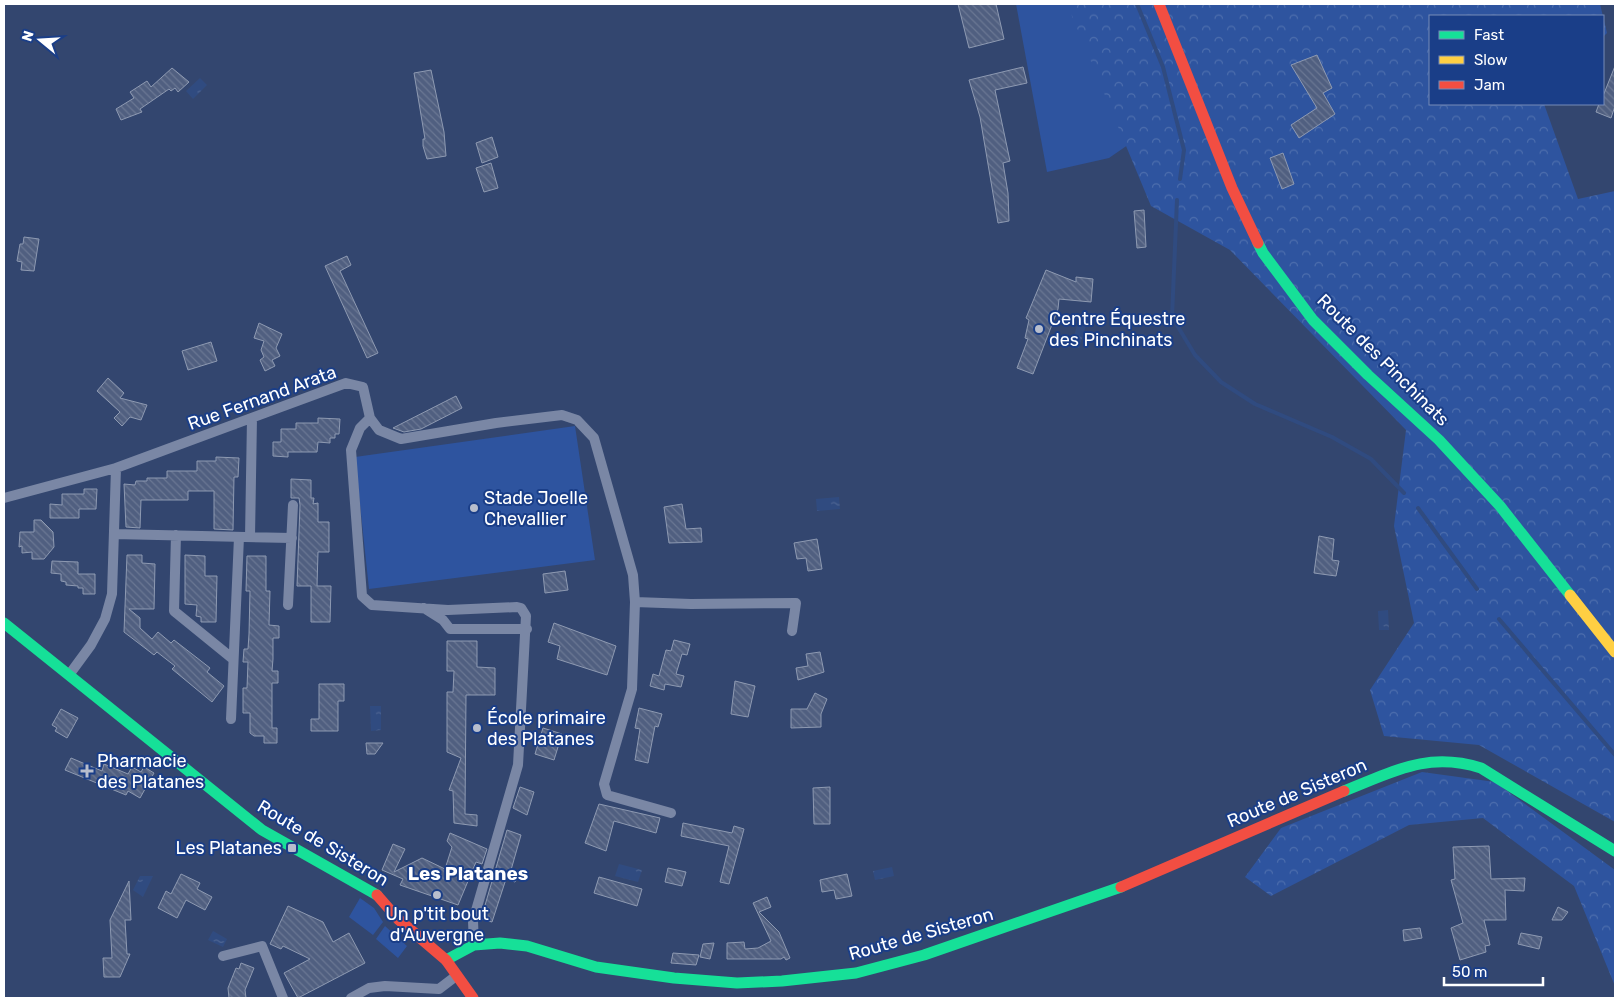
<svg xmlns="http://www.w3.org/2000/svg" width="1619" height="1002" font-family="Rubik,sans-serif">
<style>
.green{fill:#2e549f}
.forest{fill:url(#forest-crowns)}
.water{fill:url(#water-ripples)}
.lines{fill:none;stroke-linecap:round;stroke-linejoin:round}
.stream{stroke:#304b80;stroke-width:4}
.building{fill:url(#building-back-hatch);stroke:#8e9ab2}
.street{stroke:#7a87a5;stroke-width:10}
.fast{stroke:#16e098;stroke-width:11}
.slow{stroke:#ffcf43;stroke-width:11}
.jam{stroke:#f24e42;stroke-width:11}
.poi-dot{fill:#b8becd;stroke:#1a3e88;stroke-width:2}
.labels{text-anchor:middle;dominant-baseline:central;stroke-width:4;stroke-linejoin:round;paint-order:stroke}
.poi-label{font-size:18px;fill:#fff;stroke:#1a3e88;text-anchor:start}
.street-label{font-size:18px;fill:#fff;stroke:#1a3e88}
.neighbourhood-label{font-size:19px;font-weight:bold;fill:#fff;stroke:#1a3e88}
</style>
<defs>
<pattern id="forest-crowns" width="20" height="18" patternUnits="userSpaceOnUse" patternTransform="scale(1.25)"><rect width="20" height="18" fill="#2e549f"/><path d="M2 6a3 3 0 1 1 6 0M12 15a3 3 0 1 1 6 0" fill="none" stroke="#4d6ead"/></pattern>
<pattern id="water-ripples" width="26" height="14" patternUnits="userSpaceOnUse" patternTransform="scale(1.25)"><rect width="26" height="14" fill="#304b80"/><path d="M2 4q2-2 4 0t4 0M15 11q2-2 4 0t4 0" fill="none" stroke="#4f6693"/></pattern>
<pattern id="building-back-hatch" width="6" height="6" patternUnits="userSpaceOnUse" patternTransform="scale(1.25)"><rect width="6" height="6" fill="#505f80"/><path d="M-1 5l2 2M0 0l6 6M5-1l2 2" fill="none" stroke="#6a7793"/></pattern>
</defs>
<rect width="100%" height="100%" fill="#33466f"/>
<path class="green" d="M1016,4h77l45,134 -29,20 -62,14z
M575,426l20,134 -226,29 -14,-132z
M360,898l14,10 9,14 -10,13 -24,-18z
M385,926l22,20 -9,12 -22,-19z"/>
<path class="forest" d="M1067,4h533l7,29 -4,4v-21h-173v88h114l34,95 37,-8v631l-136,-77 -95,-9 -14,-46 44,-67 -20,-97 12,-96 -176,-180 -79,-44z
M1422,772l73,10 120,88v116l-41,-100 -91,-68 -74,7 -138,71 -26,-19 36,-49z"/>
<path class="water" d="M200,78l7,7 -14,14 -7,-8z
M1079,319l8,3 -8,26 -8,-2z
M839,497l1,12 -23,2 -1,-12z
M1388,610l1,20h-10l-1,-19z
M370,706h11v24l-10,1z
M619,864l23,6 -4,12 -23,-6z
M892,867l2,9 -19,4 -2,-9z
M140,876h13l-10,21 -10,-7z
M213,931l14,8 -4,8 -15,-7z"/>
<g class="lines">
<path class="stream" d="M1137,4l26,63 21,83 -4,29
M1177,200l-5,117 23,38 26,27 34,22 77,33 39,22 33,34
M1418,508l59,81
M1499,619l116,136"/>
</g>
<path class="building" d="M958,4h38l8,35 -35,9z
M1317,55l15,33 -9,5 12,21 -36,24 -8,-13 26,-17 -26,-43z
M1615,66v40l-4,12 -15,-6 3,-8h4v-8z
M1023,67l4,16 -32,7 15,71 -7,2 5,30 1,28 -11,2 -18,-106 -11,-37z
M172,68l17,14 -11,10 -3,-4 -4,3 -2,-2 -29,20 2,3 -21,8 -5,-11 18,-11 -4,-6 17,-11 4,6z
M431,70l13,62 2,24 -19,3 -4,-13v-7h2l-11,-66z
M492,137l6,20 -16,6 -6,-20z
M1283,153l11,31 -12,5 -12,-31z
M491,163l7,25 -14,4 -8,-24z
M1144,210l2,37 -9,1 -3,-37z
M24,237l15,2 -5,32 -13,-1 1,-8 -5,-1 3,-17h3z
M347,256l4,9 -11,6 38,82 -11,5 -42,-92z
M1046,270l30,12v-5l17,2 -2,23 -32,-3 -1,10 -25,65 -16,-6 11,-29 -3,-1 4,-18 -3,-2z
M259,323l23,11 -6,14 4,8 -8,4 3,6 -10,5 -5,-11 4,-3 -3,-7 3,-9 -10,-3z
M211,342l6,19 -29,9 -6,-19z
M108,378l16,15 -4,5 27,7 -6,15 -11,-3 -8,9 -8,-8 6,-6 -23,-21z
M456,396l6,12 -41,21 -17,3 -11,-4z
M318,418l22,1 -1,15h-4v4h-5v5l-12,-1 -1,10h-29v5l-15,-1v-14h8v-13h15v-6h22z
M216,457l23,1 -1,19h-4l-1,53 -19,-1v-38h-26v9h-47l-1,28 -14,-1 -2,-43 11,1 1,-4h11v-3h20v-7h30v-10h19z
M291,479l20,1v18h3l-1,6 5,-1v19h11v30h-11l-1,34h14l-1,36h-19v-36h-14l3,-81 -1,-7h-8z
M84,489h13l-1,20h-17v9h-29v-14l12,1v-11h22z
M682,504l4,25 15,-1 1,14 -33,1 -5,-36z
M34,520h7l12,12 1,15 -10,12h-12v-7l-10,1v-7l-3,1 1,-15h14z
M1319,536l15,3 -2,21 7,1 -3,15 -22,-3z
M817,539l5,30 -14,2 -2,-13 -9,1 -3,-16z
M127,555h15v8l13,1 -1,45h-25l11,9v10l12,11 6,-7 13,11 3,-3 36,28 -3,4 17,14 -12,16 -40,-33 3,-3 -18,-14 -3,3 -30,-23z
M185,555l20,1v20h12l-1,46h-15v-5l-5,-1 1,-11 -12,-1z
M247,556h19v35h4l-1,34 10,1v12h-6v21l-1,12h6v12h-6v45h5v15h-13v-7h-10l-4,-3v-20h-7v-25h4l1,-26h-5l1,-13h4l1,-15 1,-43h-4z
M52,561l26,1v12h17v20h-12v-6h-5v-2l-12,-1v-3l-5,-1v-7l-10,-1z
M565,571l3,19 -23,3 -2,-19z
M554,623l62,23 -9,29 -50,-16 3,-13 -12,-4z
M674,640l16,4 -3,11 -5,-1 -6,20 8,2 -3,11 -16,-3 -1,6 -14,-4 3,-12 6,2 7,-26 5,1z
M447,641h30v26l18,1v27h-29l-1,119 12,1v11l-23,-3 -1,-32 -4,-1 12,-32 -14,-6v-60h6l1,-21h-7z
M820,652l4,20 -26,8 -2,-12 12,-2 -2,-12z
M735,681l20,5 -7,31 -17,-3z
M319,684h25v17h-6v30h-27v-12h8z
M815,693l12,6 -6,15v13l-30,1v-19h16z
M639,708l23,6 -4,13 -3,-1 -7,37 -13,-3 5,-31 -5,-1z
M61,709l17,9 -11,20 -12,-7 2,-3 -5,-3z
M543,728l19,6 -8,26 -19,-6z
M366,743h17l-8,11h-8z
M71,758l31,13 2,-7 24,10 4,-7 9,5 3,-5 10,6 -14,25 -12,-7 -2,4 -61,-25z
M520,787l14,5 -7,23 -14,-7z
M830,787v37h-16l-1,-36z
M599,804l61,14 -4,15 -42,-12 -8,30 -21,-8z
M683,823l49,10 2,-7 10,3 -15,55 -9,-2 9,-36 -48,-10z
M507,830l14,5 -10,35 9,2 -5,10 -9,-3 -14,43 -11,-3z
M450,833l37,16 -5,15 -6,-2 -18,43 -58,-20 3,-6 -21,-9 11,-26 12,5 -11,23 28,-14 23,11 7,-22 -5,-6z
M1489,846l2,33 34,-1 -1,13 -19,-1 1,30h-22l6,25 -5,1 1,6 -26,8 -9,-32 12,-5 -12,-43 4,-1 -2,-32z
M668,868l18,4 -4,14 -17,-4z
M181,874l19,9 -3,6 15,8 -7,13 -19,-10 -9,18 -19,-10 8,-17 5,3z
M847,874l5,22 -16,3 -2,-9 -12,2 -2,-12z
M599,877l43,12 -5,17 -43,-13z
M129,881l2,39h-6l2,34h3l-10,23h-16l-1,-19h9l-2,-38z
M767,897l4,10 -12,5 20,20 11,26 -4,2 -2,-3 -3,2h-54v-16l17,-1 1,7 13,-1 13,-7 -18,-38z
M288,906l35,16 10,20 16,-9 16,30 -67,35 -14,-25 26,-14 -27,-13 -2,3 -11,-5z
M1558,907l10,5 -6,8h-10z
M1420,928l2,10 -18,3 -1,-11z
M1521,933l21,4 -3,12 -21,-5z
M714,943l-4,16 -10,-2 3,-13z
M673,953l26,2 -3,10 -25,-2z
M241,963l13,5 -9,22 1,8h-17l-1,-10 8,-20 3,1z"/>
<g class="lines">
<path class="street" d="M370,418l9,12 22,9 95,-16 66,-8 15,5 17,18 39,137 2,27 56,2 105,-1 -4,28
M4,498l112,-30
M114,534l178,4
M176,535l-2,76 59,48
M250,537l2,-119
M635,602l-3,87 -28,95 3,11 64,18
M288,605l5,-100
M424,608l19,12 7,9h77
M69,675l22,-30 14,-26 7,-25 4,-126 230,-85 17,4 7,31 -10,10 -9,22 11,146 10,9 76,5 69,-3 4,1 5,8 -8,149 -45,156 1,24
M231,719l8,-182
M223,956l39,-10 21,52
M351,998l18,-10 16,-2 54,3 17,-13"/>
<path class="fast" d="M1258,243l5,10 50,67 55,55 71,65 61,66 70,89
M4,623l258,207 115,65
M1344,791c49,-19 83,-40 137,-23l134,83
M446,960l28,-15 26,-2 27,3 69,21 78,11 63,5 45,-2 74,-8 68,-18 197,-68"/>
<path class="slow" d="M1570,595l45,57"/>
<path class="jam" d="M1159,4l73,184 26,55
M1121,887l223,-96
M377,895l21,24 48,41 27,38"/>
</g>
<g class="poi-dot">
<circle cx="1039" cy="329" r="5"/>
<circle cx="474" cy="508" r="5"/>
<circle cx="477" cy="728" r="5"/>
<path d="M84.5 763.5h5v5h5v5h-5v5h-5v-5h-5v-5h5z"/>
<rect x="287" y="843" width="10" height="10" rx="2.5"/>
<circle cx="437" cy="895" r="5"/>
</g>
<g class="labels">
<g class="poi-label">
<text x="1049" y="319">Centre Équestre<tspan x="1049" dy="21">des Pinchinats</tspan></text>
<text x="484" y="498">Stade Joelle<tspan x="484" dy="21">Chevallier</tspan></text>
<text x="487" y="718">École primaire<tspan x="487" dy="21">des Platanes</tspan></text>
<text x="97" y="761">Pharmacie<tspan x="97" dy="21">des Platanes</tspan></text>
<text x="282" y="848" text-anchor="end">Les Platanes</text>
<text x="437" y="914" text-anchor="middle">Un p'tit bout<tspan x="437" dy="21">d'Auvergne</tspan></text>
</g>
<g class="street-label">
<text transform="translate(1383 360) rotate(45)">Route des Pinchinats</text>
<text transform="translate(262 398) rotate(-20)">Rue Fernand Arata</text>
<text transform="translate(1297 793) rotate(-23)">Route de Sisteron</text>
<text transform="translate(323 843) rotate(31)">Route de Sisteron</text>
<text transform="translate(921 934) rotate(-16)">Route de Sisteron</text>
</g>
<g class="neighbourhood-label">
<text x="468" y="873">Les Platanes</text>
</g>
</g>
<rect width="1619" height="1002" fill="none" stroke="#ffffff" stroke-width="10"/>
<rect x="1429" y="15" width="175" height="90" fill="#1a3e88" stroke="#768bb8"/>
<rect x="1439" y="31" width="25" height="8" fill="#16e098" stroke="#768bb8"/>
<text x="1474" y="40" font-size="15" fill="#ffffff">Fast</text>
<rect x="1439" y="56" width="25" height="8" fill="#ffcf43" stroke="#768bb8"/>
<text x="1474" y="65" font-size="15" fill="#ffffff">Slow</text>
<rect x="1439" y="81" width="25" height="8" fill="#f24e42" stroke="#768bb8"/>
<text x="1474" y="90" font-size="15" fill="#ffffff">Jam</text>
<g transform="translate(40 40) rotate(288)" stroke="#1a3e88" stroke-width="4" paint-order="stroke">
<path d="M0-4L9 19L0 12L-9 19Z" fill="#ffffff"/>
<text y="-8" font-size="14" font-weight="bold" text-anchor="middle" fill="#ffffff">N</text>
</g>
<path d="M1444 977v8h99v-8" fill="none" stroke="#ffffff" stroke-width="2.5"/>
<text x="1452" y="977" font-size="15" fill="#ffffff" stroke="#1a3e88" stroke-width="4" paint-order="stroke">50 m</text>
</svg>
